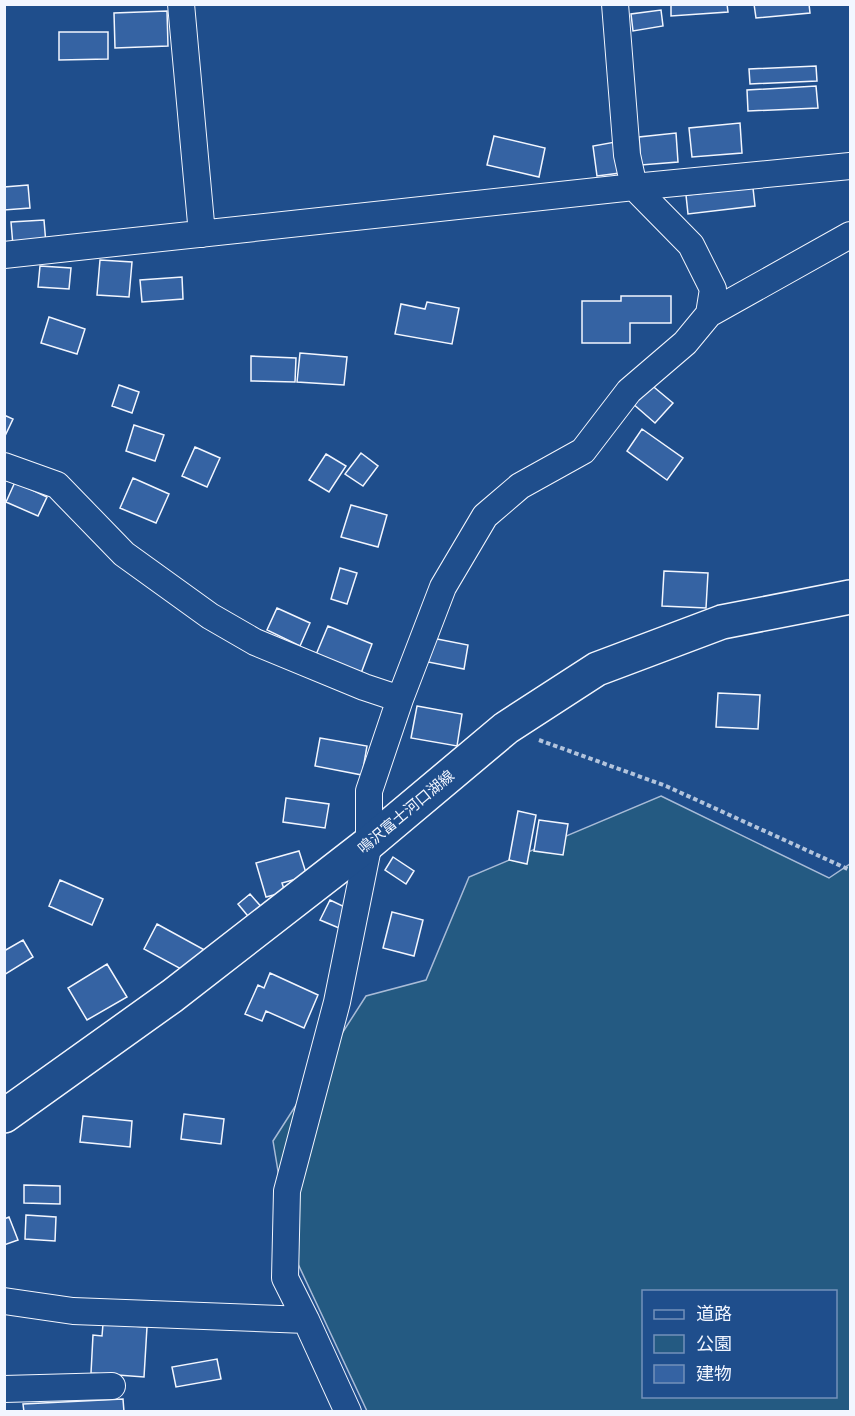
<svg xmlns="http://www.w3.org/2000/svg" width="855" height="1416" font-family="'Roboto Condensed','Noto Sans JP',sans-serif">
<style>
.green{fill:#245a82;stroke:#a8bbd7;stroke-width:1.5;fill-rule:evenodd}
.building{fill:#3563a3;stroke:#f2f6ff;stroke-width:1.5}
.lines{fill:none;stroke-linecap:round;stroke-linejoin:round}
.minor-casing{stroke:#f2f6ff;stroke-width:28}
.major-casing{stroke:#f2f6ff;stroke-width:36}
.path{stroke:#b3c4dc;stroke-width:4;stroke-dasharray:4.5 3;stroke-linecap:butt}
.minor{stroke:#1f4e8c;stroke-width:26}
.major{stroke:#1f4e8c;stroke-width:33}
.labels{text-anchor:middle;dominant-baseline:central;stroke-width:4.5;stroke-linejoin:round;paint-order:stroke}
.street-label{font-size:15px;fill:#f2f6ff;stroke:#1f4e8c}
</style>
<rect width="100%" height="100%" fill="#1f4e8c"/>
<path class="green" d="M661,796l168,82 21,-14v547h-483l-76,-162 -18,-108 93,-145 60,-16 43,-103zM644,1292h192v104h-192z"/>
<path class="building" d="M671,4h56l1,8 -57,4z
M754,4h55l1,9 -54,5z
M661,10l2,16 -30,5 -2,-17z
M167,11l1,35 -53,2 -1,-35z
M59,32h49v27l-49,1z
M816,66l1,15 -67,3 -1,-15z
M816,86l2,22 -70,3 -1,-21z
M740,123l2,30 -50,4 -3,-29z
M676,133l2,29 -37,3 -2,-28z
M494,136l51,12 -6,29 -52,-12z
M615,142l5,31 -23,3 -4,-30z
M28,185l2,23 -26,2v-23z
M753,188l2,18 -67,8 -2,-19z
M44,220l2,24 -33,2 -2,-24z
M100,260l32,2 -3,35 -32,-2z
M40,266l31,2 -2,21 -31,-2z
M182,277l1,22 -41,3 -2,-22z
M621,296h50v27h-41v20h-48v-42h39z
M427,302l32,6 -7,36 -57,-10 6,-30 24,5z
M49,317l36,12 -8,25 -36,-11z
M300,353l47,4 -3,28 -47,-3z
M251,356l45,2 -1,24 -44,-1z
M649,383l24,20 -18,20 -23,-20z
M119,385l20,7 -7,21 -20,-7z
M4,415l9,4 -9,19z
M134,425l30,10 -9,26 -29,-10z
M642,429l41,29 -16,22 -40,-29z
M195,447l25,11 -13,29 -25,-11z
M361,453l17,13 -15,20 -18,-12z
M326,454l20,12 -17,26 -20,-12z
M133,478l36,16 -13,29 -36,-15z
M15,482l32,15 -9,19 -32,-14z
M351,505l36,10 -9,32 -37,-10z
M340,568l17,5 -10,31 -16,-5z
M664,571l44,2 -2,35 -44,-2z
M277,608l33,15 -10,23 -33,-16z
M328,626l44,18 -12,32 -45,-19z
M432,638l36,7 -4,24 -36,-7z
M718,693l42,2 -2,34 -42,-2z
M417,706l45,8 -5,32 -46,-8z
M320,738l47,8 -5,29 -47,-9z
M286,798l43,6 -4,24 -42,-6z
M518,811l18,4 -9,49 -18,-4z
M539,820l29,4 -5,31 -29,-4z
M299,851l8,25 -25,7 3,9 -19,5 -10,-34z
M393,857l21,14 -8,13 -21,-14z
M60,880l43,19 -11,26 -43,-19z
M250,894l15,17 -13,10 -14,-17z
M330,900l19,9 -10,19 -19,-8z
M392,912l31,8 -9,36 -31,-8z
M157,924l53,29 -29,16 -37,-20z
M23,940l10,17 -29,18v-24z
M107,964l20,33 -40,23 -19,-32z
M270,973l48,22 -14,33 -38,-17 -4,10 -17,-7 13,-29 6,3z
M184,1114l40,5 -3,25 -40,-5z
M83,1116l49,5 -2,26 -50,-5z
M24,1185l36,1v18l-36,-1z
M26,1215l30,2 -1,24 -30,-2z
M9,1217l9,23 -14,5v-26z
M103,1324l44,3 -3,50 -53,-4 2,-38 9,1z
M217,1359l4,20 -45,8 -4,-20z
M123,1399l1,13h-100l-1,-8z"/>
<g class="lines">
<g class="minor-casing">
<path id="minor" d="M181,4l21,230
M4,255l630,-68 216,-21
M709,314l141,-79
M4,466l53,19 67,69 86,62 45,26 109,45 36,12
M4,1301l69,10 233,9 42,92
M306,1320l-21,-42 2,-87 50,-189 32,-159v-52l31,-92 43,-112 42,-71 35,-30 63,-35 46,-60 56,-48 24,-29 4,-25 -22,-44 -57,-58 -7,-32 -12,-151
M4,1389l108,-3"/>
</g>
<g class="major-casing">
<path id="major" d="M4,1116l168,-120 197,-153 137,-115 91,-59 125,-47 128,-25"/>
</g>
<path class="path" d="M539,740l127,46 184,84"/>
<use href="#minor" class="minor"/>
<use href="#major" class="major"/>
</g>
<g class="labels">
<g class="street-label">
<text transform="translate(406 812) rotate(-40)">鳴沢富士河口湖線</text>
</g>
</g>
<rect width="855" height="1416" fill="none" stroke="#f2f6ff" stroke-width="12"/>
<rect x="642" y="1290" width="195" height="108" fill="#1f4e8c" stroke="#7391ba" stroke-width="1.5"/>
<rect x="654" y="1310" width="30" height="9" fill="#1f4e8c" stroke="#7391ba" stroke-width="1.5"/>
<text x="696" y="1320" font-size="18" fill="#f2f6ff">道路</text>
<rect x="654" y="1335" width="30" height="18" fill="#245a82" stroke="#7391ba" stroke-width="1.5"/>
<text x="696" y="1350" font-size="18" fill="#f2f6ff">公園</text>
<rect x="654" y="1365" width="30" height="18" fill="#3563a3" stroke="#7391ba" stroke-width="1.5"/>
<text x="696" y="1380" font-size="18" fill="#f2f6ff">建物</text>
</svg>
